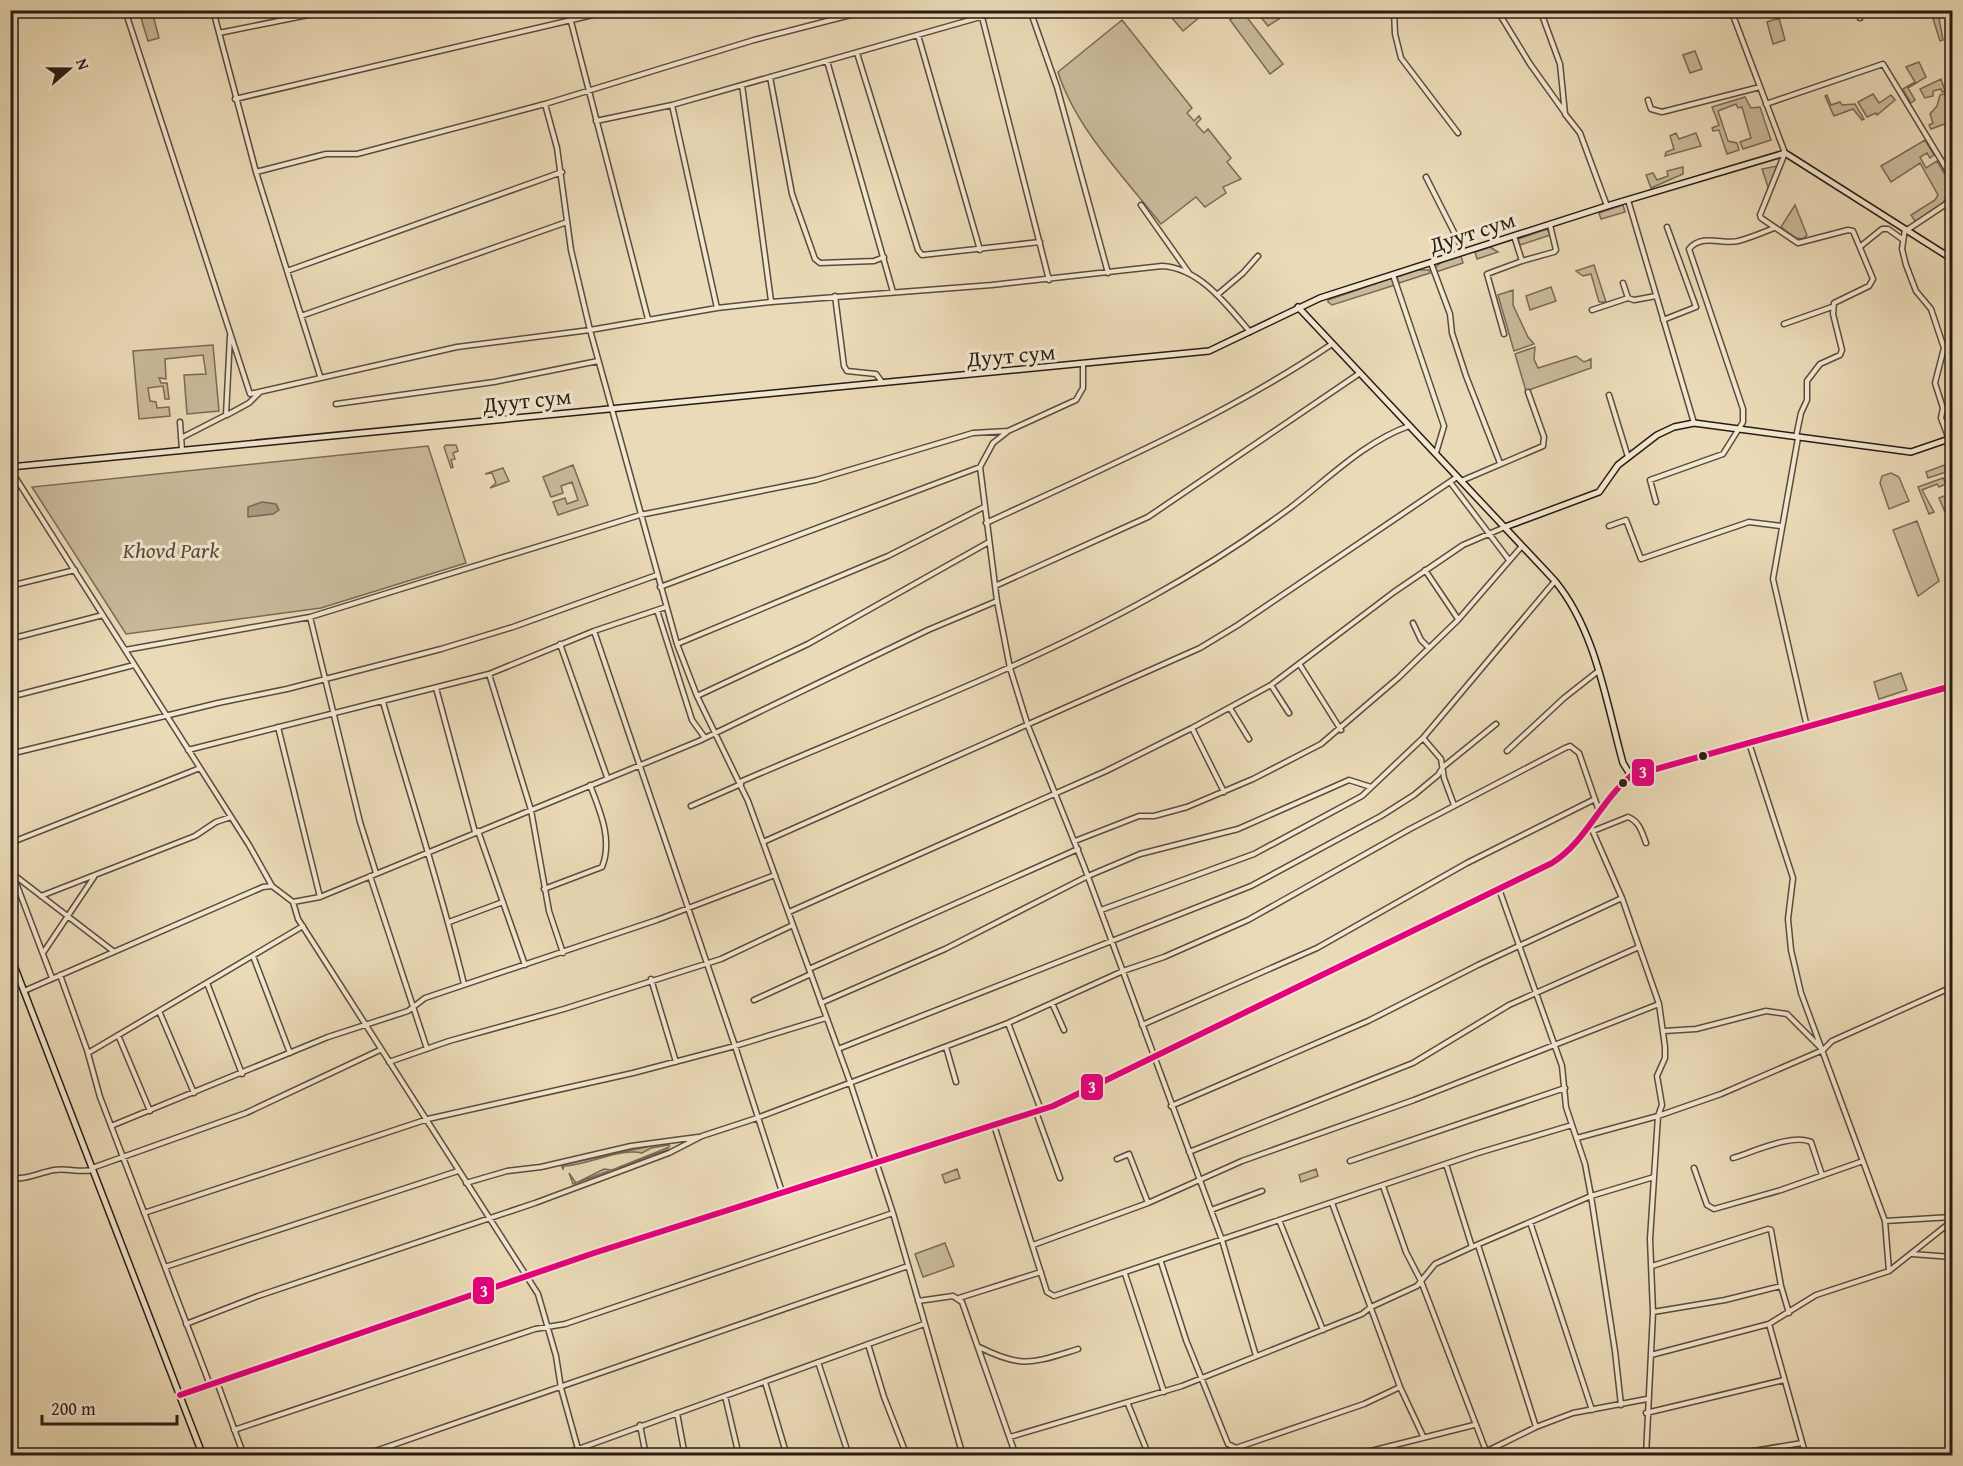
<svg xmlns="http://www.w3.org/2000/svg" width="1963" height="1466" font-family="'Gentium Book Plus',serif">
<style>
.green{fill:#caba9b;stroke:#7a6a58;stroke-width:1.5}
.water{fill:#a99980;stroke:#766755;stroke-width:1.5}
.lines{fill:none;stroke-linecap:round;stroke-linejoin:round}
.street-casing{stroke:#5a4b3e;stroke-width:7}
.secondary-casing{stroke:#291b15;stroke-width:8}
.street{stroke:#f2e7d0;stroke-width:4}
.secondary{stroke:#f2e7d0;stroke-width:5}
.bus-1-casing{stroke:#f2e7d0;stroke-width:10}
.bus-1{stroke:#e5007d;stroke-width:6}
.bus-dot{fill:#291b15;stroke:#f2e7d0;stroke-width:2}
.labels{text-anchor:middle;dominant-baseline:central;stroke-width:6;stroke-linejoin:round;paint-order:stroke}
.street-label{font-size:22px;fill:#291b15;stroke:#f2e7d0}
.park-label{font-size:22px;font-style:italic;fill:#594b3d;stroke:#f2e7d0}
.line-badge{stroke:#f2e7d0;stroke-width:2}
.badge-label{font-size:16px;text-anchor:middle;font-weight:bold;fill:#fff}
</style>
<rect width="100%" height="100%" fill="#ebdab7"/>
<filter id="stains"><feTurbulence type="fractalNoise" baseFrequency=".00333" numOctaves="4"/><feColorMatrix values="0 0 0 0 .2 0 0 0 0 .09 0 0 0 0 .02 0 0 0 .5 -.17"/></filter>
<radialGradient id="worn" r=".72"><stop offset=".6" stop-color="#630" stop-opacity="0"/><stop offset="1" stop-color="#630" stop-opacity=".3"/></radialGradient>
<path class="green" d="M1166,11h41l-24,20z
M1242,11l41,53 -13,10 -40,-54z
M1256,11h22l4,6 -14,9z
M1938,13l5,27 -3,1 -8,-26z
M153,15l6,23 -11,3 -7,-23z
M1779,18l6,22 -12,4 -6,-22z
M1122,20l70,88 -5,5 7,8 5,-5 2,3 -5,5 8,9 4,-4 23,29 -4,4 14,17 -18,8 3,6 -21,14 -9,-10 -35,27c-36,-46 -85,-95 -103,-152z
M1695,51l7,18 -12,4 -7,-18z
M1919,62l7,15 -18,11 7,12 -4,3 -8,-14 12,-7 -9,-15z
M1941,79l4,12 -3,1 -1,-3 -8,2v5l-8,2 -5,-9z
M1947,93l5,15 -5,5 3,9 -19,7 -2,-4 4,-2 -3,-9 7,-8 3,-11z
M1873,94l6,9 12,-8 4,5 -18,15 -1,-2 -9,4 -9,-15z
M1827,95l4,10 9,-3 2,3 13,-1 9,15 -2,1 -9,-11 -19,7 -9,-20z
M1745,97l6,11 9,-1 11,33 -28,9 -3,-7 11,-4 -9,-31 -4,1 -2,-4 -18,7 10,30 9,2 2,7 -12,4 -8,-24 -6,1 -1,-3 7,-3 -7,-18z
M1676,133l3,6 17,-6 5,13 -36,10 1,-4 8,-3 -4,-13z
M1925,140l9,15 -4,3 -3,-5 -7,4 6,11 11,-7 13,22 -8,25 -25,16 -6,-9 24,-15 3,-5 -18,-32 -29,19 -10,-16z
M1777,166l1,1 -9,23 -7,-21z
M1683,167v7l-32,14 -5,-13 7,-2 4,7 11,-4 -1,-5z
M1623,205l2,7 -24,7 -2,-6z
M1795,205l12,30 -4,4 -7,-1 -15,-11z
M1547,229l3,6 -30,10 -2,-6z
M1490,247l8,5 -21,7 -2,-7z
M1461,256l2,7 -27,9 -1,-4 5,-5z
M1594,265l12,37h-7l-8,-28 -8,2 -7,-5z
M1418,270h11l1,3 -31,10 -2,-6z
M1392,278l3,7 -63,20 -4,-3v-2z
M1551,287l5,14 -26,9 -4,-14z
M1513,290v15l15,32 6,7 -20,7 -16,-56z
M213,345l6,66 -32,3 -3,-39 22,-1 -3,-19 -38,4 1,20 -7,-1 2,5h6l2,16h-4l-2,-13 -15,2 2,13 6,1 1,6 12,-1 1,9 -31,3 -6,-68z
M1535,347l-1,12 4,9 38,-12 8,6 7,-3v9l-65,23 -11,-37z
M446,445h10l2,6 -5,2 2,6 -4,1 2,7 -2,1 -7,-21z
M428,446l38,117 -145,45 -195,26 -94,-147z
M1947,464l2,7 -21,7 -2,-6z
M573,465l15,40 -30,10 -5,-13 12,-4 2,6 11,-4 -6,-18 -11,4 2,7 -12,4 -8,-20z
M503,468l6,13 -19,7 6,-5 -4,-10 -7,1z
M1891,473l8,4 10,24 -20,8 -9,-26 2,-7z
M1943,478l3,6 -7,3 -2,-3 -15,6 12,22 -5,2 -11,-27z
M1949,494l3,2v13l-7,3 -6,-14z
M1917,521l22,60 -21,15 -25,-66z
M1901,673l6,17 -28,9 -5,-17z
M667,1143l2,2 -18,3 -9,5c-23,-5 -53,12 -78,13l-1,3 -2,-4 99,-21z
M669,1147l-2,3 -94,34 -4,-11 7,10 28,-14 8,1z
M957,1169l3,9 -15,5 -3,-8z
M1316,1169l2,7 -17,6 -2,-7z
M945,1243l9,23 -31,11 -8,-23z"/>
<path class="water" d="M262,502l14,2 3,6 -6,4 -25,3v-10z"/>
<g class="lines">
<g class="street-casing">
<path id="street" d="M125,10l125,384 207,-47 133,-17 -19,-80 -14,-102 -12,-44
M213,10l43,162 64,204
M568,10l80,309
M1030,10l27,77 51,186
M1394,10l1,24 6,24 57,75
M1497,10l33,54 35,49
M1538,10l4,5 18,49 5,50 15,19 27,73
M1731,10l54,143 -25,62 1,3 37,25 50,-13 5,1 20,48 -4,7 -35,17 -1,11 9,36 -2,5 -20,9 -13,17v19l-6,13 -5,24
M1542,15l13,-5
M982,17l67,263
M1860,18v-8
M219,33l114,-23
M918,35l62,215
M857,53l61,197 4,5 118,-13
M827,61l66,231
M770,77l22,117 23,65 5,4 54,-2 10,-4
M742,85l29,216
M235,99l379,-89
M1648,100l3,9 11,3 98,-25
M1766,104l117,-40 69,114
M672,105l45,203
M596,121l76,-16 333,-95
M256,172l70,-18h31l188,-50 209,-64 116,-30
M1426,177l38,75
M1628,200l66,223
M1141,205l48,68
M1905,229l-3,20 4,16 10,26 15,18 13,39 -9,35 8,25 -2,10 8,21
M1907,230l45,-30
M1514,236l8,25 32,-9 2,-2 -6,-25
M1861,246l21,-17h6l14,10
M1431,263l19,51 2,19 14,43 34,87
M287,271l275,-99
M1393,275l51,151 -8,27
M1623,283l5,15 6,2 22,-4
M1217,295l26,-22 15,-17
M835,296l9,70 3,5 29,3 6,8
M1592,310l36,-12
M301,316l266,-94
M1663,320l33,-13 -29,-80
M1784,324l48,-17
M1504,334l-17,-60 35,-13
M1609,395l19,62
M336,404l158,-22 104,-21
M227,415l22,-12 11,-11
M180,422l2,28
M1007,432l-14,11 -13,24 17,134 13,67 18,58 56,140 138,374 34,116
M181,438l45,-23 4,-79
M1798,438l-25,141 34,148
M10,469l239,376 23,41 21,16 5,17 240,375 18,62 5,32 19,68
M1461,481l82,-35 1,-9 -16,-45
M1450,482l59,78
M1656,502l-6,-22 73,-26 20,-32v-13l-54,-160c13,-16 35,-4 49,-8 12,-3 24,-8 36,-13
M986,523c118,-55 238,-106 346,-179
M1609,526l17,-6 15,39 108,-37 32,4
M1425,570l33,49
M10,586l65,-16
M995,586l153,-69 212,-144
M660,587l320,-120
M657,610l35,110 13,18
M310,617l50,205 16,51
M1413,623l8,17 7,7
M594,631l141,415 47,146
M10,639l93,-24
M560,644l47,133
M677,644l211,-88 96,-49
M125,650l185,-33 330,-102 176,-35 157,-47 35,-2 68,-31 7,-12v-23
M1300,665l41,65
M489,674l42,136 18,101 14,42
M1271,685l18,28
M436,688l39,144
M697,696l111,-52 181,-102
M10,697l124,-32
M383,702c27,94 58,187 81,282
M1230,708l19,31
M278,727l42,170
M1192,728l32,64
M1423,738l18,21 3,19 10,27
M1749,743l44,135 -5,41 3,31 10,43 84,228 4,50
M188,750l301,-76 105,-43 72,-24
M1507,751l57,-53 33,-26
M10,754l208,-51 69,-14 154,-40 72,-22 144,-52
M740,782c138,-60 280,-112 413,-186 47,-26 94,-56 137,-88 38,-29 74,-66 119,-82
M691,806l50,-22
M1590,825l32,73 37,106 6,43v11l-8,18 5,29 -4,11 -8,123 3,73 -7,144
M478,831l47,134
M1593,831l35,-14c11,4 14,15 18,26
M1075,841l64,-25h15l33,-9 66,-28 68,-35 77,-66 60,-58 64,-74
M763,842l437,-194 38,-23 219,-148
M10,843l190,-75
M10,867l42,111
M14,875l99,76
M370,876l57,173
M544,889l58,-22c11,-27 -2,-56 -12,-82
M1499,889l63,177 4,41 19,57 6,32 24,155 6,54
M41,896l154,-60 21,-14 15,-5
M293,902l27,-5 379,-156 229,-111 69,-29
M1101,910l153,-56 108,-58 61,-58 132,-157
M789,912l317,-141 86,-43 79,-43 123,-93 69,-47 42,-18
M449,922l54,-20
M43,953l51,-76
M253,956l37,97
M809,969l269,-120
M60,975l27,75 13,47 110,288
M651,979l25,83
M207,983l35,91
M24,991l239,-104 9,-1
M754,1000l57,-26
M821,1003l124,-54 143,-73 52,-22 98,-25 111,-49 22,7
M1052,1003l12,27
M159,1011l35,82
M1008,1023l33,87
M1142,1025l175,-77 150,-85 128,-64
M1664,1031l32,-2 70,-18 21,3 34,34
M118,1035l32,76
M946,1047l10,35
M838,1049l413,-163 130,-70 33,-21 24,-20 5,-8 53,-43
M88,1053l215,-127
M389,1062l60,-21 115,-32 157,-50 72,-34
M1171,1106l197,-85 110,-56 144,-67
M1036,1112l24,66
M994,1125l53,167 7,4 424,-143 94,-28
M111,1126l217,-89 80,-26 17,-13 232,-78 118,-45
M1577,1138l81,-22 63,-22 102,-44 9,-9 120,-54
M1189,1152l224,-89 96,-58 130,-58
M1733,1158c20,-6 60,-25 78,-16l11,33
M1117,1159l12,-5 19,49
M1350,1161l215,-73
M1446,1164l26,83
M92,1168l154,-55 134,-63
M1694,1168l13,37 7,4 67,-19 82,-29
M10,1178c17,2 28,-5 44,-8 14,-2 25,3 39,0
M466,1183l41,-12 34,-4 90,-21 67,-9
M1383,1186l23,66 15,29 65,170
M1332,1203l68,184 23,49
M1211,1210l51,-19
M144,1213l284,-94 205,-46 102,-27 91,-28
M1279,1220l44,110
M1885,1221l67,-4
M1530,1222l62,188
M1033,1245l115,-42 94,-42 172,-61 245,-96
M1478,1245l58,182
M1912,1254l40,3
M1161,1262l25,78 42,104 8,4 128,-44 36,-17
M1652,1266l116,-37 3,1 10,56
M165,1267l293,-96
M1125,1274l39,118
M959,1298l82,-26
M918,1301l35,-5 9,6 54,154
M1653,1312l72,-12 56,-14 8,27
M186,1324l72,-28 277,-93 134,-50 33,-17 55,-18 251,-95 115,-52 41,-14 84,-37 162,-91 155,-81 5,-2 9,7 20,58
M1769,1324l37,132
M868,1344l16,53 23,59
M979,1347c44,22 53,16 99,2
M1651,1355l118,-31 47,-29 73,-24 63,-50
M818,1362l31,94
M217,1382l27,74
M765,1382l22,74
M180,1395l414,-142 459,-147 499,-243c34,-21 48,-62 79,-87
M725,1396l14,60
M1128,1404l21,52
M677,1413l8,43
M1646,1413l138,-33
M640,1425l6,31
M234,1430l301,-101 30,-5 328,-111
M1010,1437l172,-51 180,-72 9,-7 46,-21 18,-22 37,-17 119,-51 63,-19
M361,1456l547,-190
M559,1456l365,-132
M963,1456l-70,-243 -43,-131 -102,-281 -51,-105 -20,-52 -87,-314 127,-22 54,-6 221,-17 170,-19c38,2 65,39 88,66
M1351,1456l123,-31
M1477,1456l59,-29 37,-14 74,-14
M1724,1456l78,-13"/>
</g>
<g class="secondary-casing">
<path id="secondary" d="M1298,307l257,274c41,50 51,121 68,182l8,13 321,-90
M10,467l1199,-116 111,-53 287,-92 178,-53 167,106
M1505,527l94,-35 19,-27 39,-30 17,-8 20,-4 217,29 41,-14
M10,955l193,501"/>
</g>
<use href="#street" class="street"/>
<use href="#secondary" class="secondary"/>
<g class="bus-1-casing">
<path id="bus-1" d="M180,1395l414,-142 459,-147 499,-243c34,-21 48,-62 79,-87l321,-90"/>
</g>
<use href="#bus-1" class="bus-1"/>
</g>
<g class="bus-dot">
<circle cx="1703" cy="756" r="5"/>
<circle cx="1623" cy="783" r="5"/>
</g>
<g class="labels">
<g class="street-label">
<text transform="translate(1472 232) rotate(-18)">Дуут сум</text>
<text transform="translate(1011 355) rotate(-5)">Дуут сум</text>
<text transform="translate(527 400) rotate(-6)">Дуут сум</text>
</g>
<g class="park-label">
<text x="171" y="550">Khovd Park</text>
</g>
</g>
<g class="line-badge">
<rect x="1631" y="758" width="24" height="29" rx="6" fill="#e5007d"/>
<rect x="1080" y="1073" width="24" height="28" rx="6" fill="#e5007d"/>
<rect x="472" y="1276" width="23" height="29" rx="6" fill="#e5007d"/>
</g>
<g class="badge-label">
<text x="1643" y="778">3</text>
<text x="1092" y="1093">3</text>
<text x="484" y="1297">3</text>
</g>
<rect width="1963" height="1466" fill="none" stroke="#ebdab7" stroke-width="36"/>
<rect x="12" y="12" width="1939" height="1442" fill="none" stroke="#291b15" stroke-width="3"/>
<rect x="18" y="18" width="1927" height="1430" fill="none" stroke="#291b15" stroke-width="1.5"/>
<g transform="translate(69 69) rotate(70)" stroke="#f2e7d0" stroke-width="4.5" paint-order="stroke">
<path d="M0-4.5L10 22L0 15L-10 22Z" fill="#291b15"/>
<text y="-9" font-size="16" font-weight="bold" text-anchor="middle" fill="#291b15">N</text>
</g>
<path d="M42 1415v9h135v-9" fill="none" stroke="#291b15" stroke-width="3"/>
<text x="51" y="1415" font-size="18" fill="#291b15" stroke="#f2e7d0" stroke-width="4.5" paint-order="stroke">200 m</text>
<rect width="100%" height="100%" filter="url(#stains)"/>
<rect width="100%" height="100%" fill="url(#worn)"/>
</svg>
